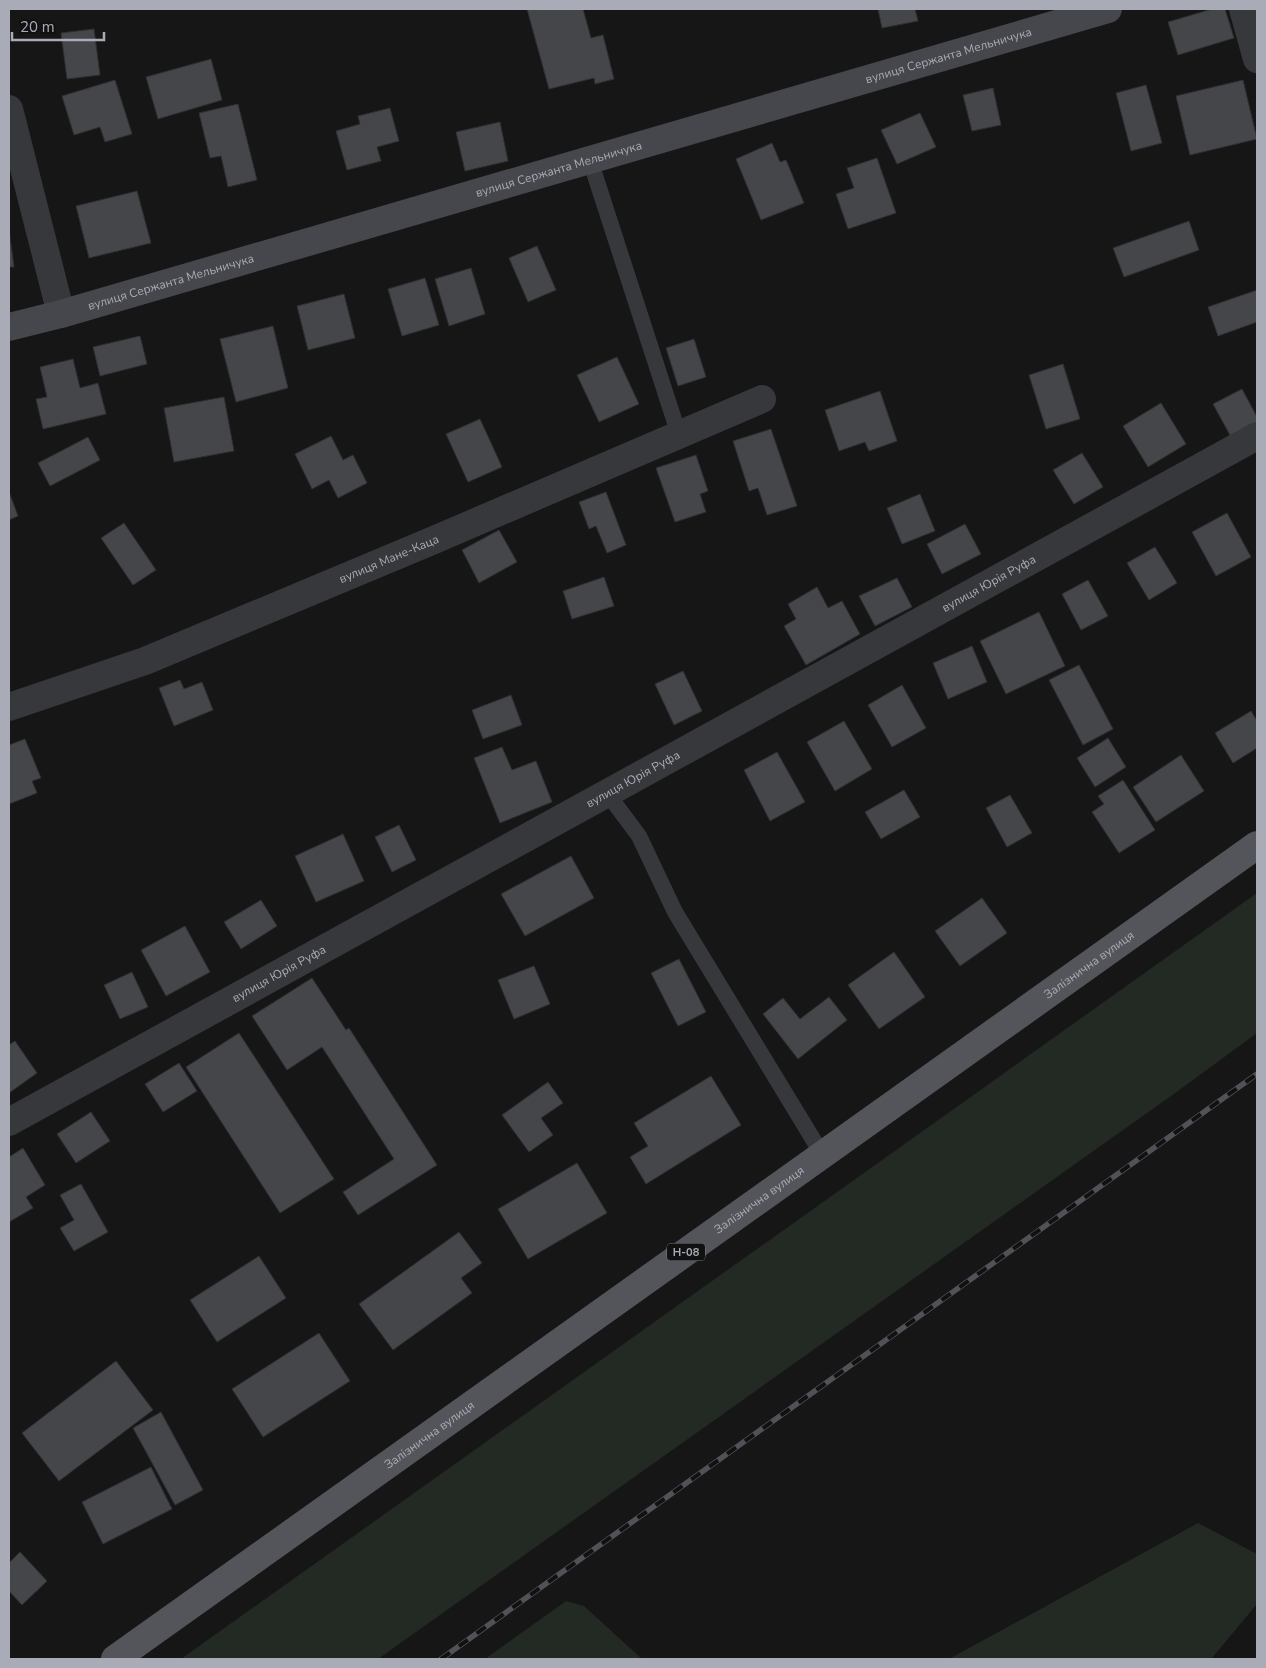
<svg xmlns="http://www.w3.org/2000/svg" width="1266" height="1668" font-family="'Nunito Sans',sans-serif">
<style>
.green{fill:#222a23}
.building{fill:#45464a;stroke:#303033}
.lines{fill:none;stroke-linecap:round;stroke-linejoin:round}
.lane{stroke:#37383c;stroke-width:16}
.street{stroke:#37383c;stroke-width:28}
.secondary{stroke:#45474c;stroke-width:28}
.primary{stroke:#53555a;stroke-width:28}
.rail-casing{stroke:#505257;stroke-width:5.5}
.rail{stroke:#111112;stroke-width:4;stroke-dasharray:11;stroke-linecap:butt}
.labels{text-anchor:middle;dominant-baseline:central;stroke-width:4;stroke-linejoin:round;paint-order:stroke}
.shield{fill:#111112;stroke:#7b7e85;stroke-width:1}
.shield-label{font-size:11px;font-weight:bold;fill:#a9acb6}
.street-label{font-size:12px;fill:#a9acb6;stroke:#111112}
</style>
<rect width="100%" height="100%" fill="#161617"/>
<path class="green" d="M1257,893v140l-79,58 -800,568h-197z
M1198,1523l59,31v50l-46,55h-262z
M566,1601l18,5 58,53h-157z"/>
<path class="building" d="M527,9h56l8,29 12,-3 11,44 -19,5 -1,-6 -45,11z
M878,9h37l3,12 -36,7z
M1212,9h13l9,29 -56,17 -10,-33z
M94,29l6,46 -33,4 -6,-46z
M211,59l11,41 -64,19 -12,-42z
M115,80l17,54 -27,8 -5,-15 -26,8 -12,-39z
M1243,80l14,59 -67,16 -14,-59z
M1146,85l16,58 -31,8 -15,-58z
M993,88l8,37 -29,6 -9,-36z
M238,104l19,76 -29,7 -7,-31 -11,2 -11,-45z
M390,108l9,33 -22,6 4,14 -34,9 -11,-39 24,-7 -2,-8z
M920,113l16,34 -39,17 -16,-34z
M500,122l8,39 -43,10 -9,-39z
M772,143l8,19 6,-2 18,43 -43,17 -25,-61z
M877,158l19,55 -48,16 -12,-35 18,-6 -7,-20z
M137,191l14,52 -62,15 -13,-52z
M1189,221l10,29 -75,27 -11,-29z
M9,229l5,38h-5z
M537,246l19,44 -28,12 -19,-44z
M471,268l14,46 -36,12 -14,-47z
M425,278l14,47 -37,11 -14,-47z
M1257,290v32l-39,14 -10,-29z
M344,294l11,44 -47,12 -11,-44z
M273,326l15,62 -52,14 -16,-63z
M140,336l7,28 -47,12 -7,-29z
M694,339l12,38 -28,9 -12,-38z
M617,357l22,47 -40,18 -22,-47z
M73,359l7,29 18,-5 8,31 -63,15 -7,-30 11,-2 -7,-30z
M1063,364l17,55 -34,10 -17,-54z
M1242,389l15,28v6l-26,14 -18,-33z
M880,391l17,50 -28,10 -4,-9 -26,9 -14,-41z
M224,397l10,54 -60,11 -10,-54z
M1161,403l25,41 -38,23 -25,-41z
M480,419l22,48 -34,15 -22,-48z
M771,429l26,77 -30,9 -9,-27 -9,3 -16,-50z
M331,436l12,24 10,-5 14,28 -29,15 -9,-18 -17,9 -17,-35z
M88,437l12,23 -50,26 -12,-23z
M1082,453l21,34 -29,17 -21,-34z
M696,455l12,36 -8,3 6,18 -31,10 -19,-54z
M9,492l9,24 -9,4z
M606,492l20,53 -19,8 -11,-27 -7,3 -10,-27z
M920,494l15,37 -33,13 -15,-36z
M1227,513l24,44 -35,19 -24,-44z
M124,523l32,47 -23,15 -32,-47z
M965,524l16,30 -39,20 -15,-30z
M499,530l18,32 -38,21 -17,-33z
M1155,547l22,36 -28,17 -22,-37z
M604,577l10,29 -42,13 -9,-28z
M897,578l15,29 -37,19 -16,-30z
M1088,580l20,36 -27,14 -19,-36z
M817,587l11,21 14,-7 18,33 -54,31 -22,-39 12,-7 -8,-15z
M1039,612l26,54 -59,28 -26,-53z
M972,646l15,36 -39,17 -15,-36z
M1079,665l34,64 -30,16 -34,-65z
M683,671l19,40 -28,14 -19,-41z
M180,680l4,9 18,-7 11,28 -39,16 -15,-38z
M902,685l24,43 -34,19 -24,-42z
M511,695l11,30 -39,14 -11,-29z
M1251,711l6,10v27l-24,15 -18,-30z
M844,721l28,48 -37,22 -28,-49z
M1108,738l18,29 -31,20 -18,-29z
M25,739l16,39 -9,3 5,12 -28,11v-59z
M502,747l10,23 24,-9 16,41 -52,21 -26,-65z
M777,752l28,50 -35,19 -26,-51z
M1181,755l23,36 -48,31 -23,-35z
M1123,780l32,50 -36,23 -27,-41 12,-8 -6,-8z
M904,790l16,27 -39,22 -16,-27z
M1010,795l22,38 -25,14 -21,-39z
M399,825l17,35 -24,12 -17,-35z
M343,834l21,47 -48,21 -21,-46z
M571,856l23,42 -69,38 -24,-42z
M982,898l25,35 -47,33 -25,-35z
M261,900l16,26 -36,23 -17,-27z
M185,926l25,46 -44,24 -25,-46z
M894,952l31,45 -46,32 -31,-44z
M679,959l27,53 -28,14 -27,-53z
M534,966l16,38 -36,15 -16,-39z
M132,972l16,35 -28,12 -16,-34z
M312,978l34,52 3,-2 88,137 -79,50 -15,-23 51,-33 -72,-112 -35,23 -35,-54z
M829,997l18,23 -49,39 -35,-45 20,-16 17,21z
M239,1033l95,146 -54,34 -94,-146z
M15,1041l22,32 -28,20v-48z
M179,1063l18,28 -34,21 -18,-28z
M711,1076l30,49 -95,59 -16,-27 18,-11 -14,-23z
M548,1082l15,21 -22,15 12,17 -24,17 -27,-37z
M91,1112l19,29 -34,22 -19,-29z
M23,1148l22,37 -19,12 7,11 -24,14v-65z
M577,1163l30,50 -79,46 -30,-50z
M81,1184l27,48 -34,19 -14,-23 14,-8 -14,-25z
M459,1232l23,31 -21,15 11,15 -79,57 -34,-46z
M259,1256l27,42 -69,44 -27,-42z
M319,1333l31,48 -87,56 -31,-48z
M116,1361l37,49 -94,71 -37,-48z
M161,1412l42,78 -28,15 -42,-77z
M151,1467l21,42 -69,35 -21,-42z
M20,1552l27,29 -25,24 -13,-14v-28z"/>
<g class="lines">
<path class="lane" d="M590,160l89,275
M607,793l32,43 36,76 147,242"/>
<g class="street">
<path d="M1243,9l14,50"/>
<path d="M9,109l52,205"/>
<path id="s1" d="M9,707l136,-46 289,-121 328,-141"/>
<path id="s2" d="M9,1122l1248,-686"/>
</g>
<path class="secondary" id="s3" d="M9,327l52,-13 1047,-305"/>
<path class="primary" id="s4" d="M115,1659l1142,-814"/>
<g class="rail-casing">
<path id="rail" d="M441,1659l816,-585"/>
</g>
<use href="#rail" class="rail"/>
</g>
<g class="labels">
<rect class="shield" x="667" y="1243.5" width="38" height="17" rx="4"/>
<g class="shield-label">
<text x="686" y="1252">Н-08</text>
</g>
<g class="street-label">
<text stroke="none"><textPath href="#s3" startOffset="978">вулиця Сержанта Мельничука</textPath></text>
<text stroke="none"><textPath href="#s3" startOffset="572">вулиця Сержанта Мельничука</textPath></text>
<text stroke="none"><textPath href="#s3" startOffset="168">вулиця Сержанта Мельничука</textPath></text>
<text stroke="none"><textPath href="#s1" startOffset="408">вулиця Мане-Каца</textPath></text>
<text stroke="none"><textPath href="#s2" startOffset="1118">вулиця Юрія Руфа</textPath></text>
<text stroke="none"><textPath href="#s2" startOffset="712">вулиця Юрія Руфа</textPath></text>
<text stroke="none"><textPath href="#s4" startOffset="1196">Залізнична вулиця</textPath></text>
<text stroke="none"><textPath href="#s2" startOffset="308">вулиця Юрія Руфа</textPath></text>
<text stroke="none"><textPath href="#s4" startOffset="791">Залізнична вулиця</textPath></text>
<text stroke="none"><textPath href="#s4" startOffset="386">Залізнична вулиця</textPath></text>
</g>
</g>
<rect width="1266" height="1668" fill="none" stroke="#a9acb6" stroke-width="20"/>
<path d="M12 32v8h92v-8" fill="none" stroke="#a9acb6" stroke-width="2.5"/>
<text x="20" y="32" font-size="15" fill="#a9acb6" stroke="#111112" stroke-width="4" paint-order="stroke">20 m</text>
</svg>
